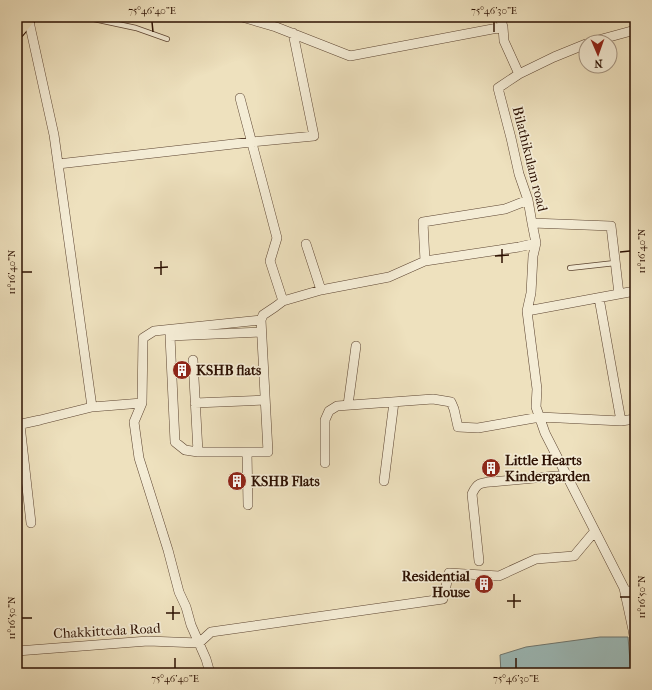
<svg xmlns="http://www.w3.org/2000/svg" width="652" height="690" font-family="'IM FELL French Canon',serif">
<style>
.water{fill:#9cbbba;stroke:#6f7770}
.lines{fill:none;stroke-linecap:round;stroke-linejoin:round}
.lane-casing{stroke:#5c4431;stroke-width:6}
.street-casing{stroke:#5c4431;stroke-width:10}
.primary-casing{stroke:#2c1002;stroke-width:16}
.lane{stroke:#f4ecd5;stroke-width:4.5}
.street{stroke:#f4ecd5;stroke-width:9}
.primary{stroke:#eee1be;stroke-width:14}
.ticks{fill:none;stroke:#2c1002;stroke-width:1.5}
.labels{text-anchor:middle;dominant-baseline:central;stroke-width:3.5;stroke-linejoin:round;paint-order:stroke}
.street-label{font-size:14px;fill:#2c1002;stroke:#f4ecd5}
.poi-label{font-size:14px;font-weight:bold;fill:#2c1002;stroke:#f4ecd5;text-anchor:start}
.neatline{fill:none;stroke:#2c1002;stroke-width:1.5}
.ticks-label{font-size:10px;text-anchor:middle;fill:#2c1002}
</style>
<rect width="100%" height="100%" fill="#eee1be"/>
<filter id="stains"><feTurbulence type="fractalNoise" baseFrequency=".005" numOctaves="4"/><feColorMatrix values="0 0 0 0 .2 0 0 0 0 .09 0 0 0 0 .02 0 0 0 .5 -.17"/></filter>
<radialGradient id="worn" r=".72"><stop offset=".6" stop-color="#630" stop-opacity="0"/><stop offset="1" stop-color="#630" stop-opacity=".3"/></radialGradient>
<path class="water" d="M600,637h28l3,36h-130l-1,-18 26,-8z"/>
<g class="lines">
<g class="lane-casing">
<path id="lane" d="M92,17l2,2 42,9 31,11
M570,268l45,-5"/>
</g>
<g class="street-casing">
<path id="street" d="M28,17l26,118 38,272 50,-4
M242,17l34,10 74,29 153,-29
M500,17l3,10 1,14 15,33 -21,14 13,50 8,36 9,26 4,23 79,3 8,68
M591,42l44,-12
M519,74l35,-17 32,-13
M240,98l37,140 -7,23 13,40
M58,164l193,-22 63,-6 -21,-103
M532,223l4,20 -3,13 -2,37 -4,18 10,78 -1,18 9,26 79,155 9,42 2,12
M306,244l15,46 68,-13 36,-16 -2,-39 82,-13 23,-9
M425,261l94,-14 17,-4
M599,298l22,123
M527,311l108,-20
M193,360l5,92h70l-7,-132
M195,403l70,-3
M348,405l8,-59
M17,425l23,-5 52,-13
M20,425l11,98
M198,452l-13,-2 -10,-8 -5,-106 91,-4
M247,452l1,53
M325,463v-43l4,-9 8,-5 96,-7 18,3 3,7 4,18 20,1 62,-11 81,4 14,-2
M384,481l10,-79
M479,561l-7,-67c5,-11 8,-11 19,-12l76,-7
M625,592l10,-2
M17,651l131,-10 51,2 12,-11 232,-33 6,-26 50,3 37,-17 38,-3 21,-25
M210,673l-4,-14 -15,-34 -5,-18 -7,-15 -11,-42 -29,-92 -5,-36 8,-19 1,-65 11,-7 107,-11 2,-5 12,-8 8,-6 38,-11"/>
</g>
<g class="primary-casing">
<path id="primary" d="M17,31l12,-14"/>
</g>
<use href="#lane" class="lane"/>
<use href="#street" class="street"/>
<use href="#primary" class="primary"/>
</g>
<path class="ticks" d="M152,22l1,10M494,22v10M502,249v14M620,252l10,-1M495,256l14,-1M161,261v14M154,268l14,-1M22,272h10M514,594v14M620,597h10M507,601h14M173,606v14M166,613h14M22,618h10M175,658v10M516,658v10"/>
<defs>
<g id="building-disc" transform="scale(1)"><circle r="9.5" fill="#8f2418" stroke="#f4ecd5"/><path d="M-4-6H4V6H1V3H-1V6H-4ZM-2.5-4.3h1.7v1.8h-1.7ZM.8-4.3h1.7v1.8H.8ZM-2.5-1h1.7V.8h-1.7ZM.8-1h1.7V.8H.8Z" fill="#fff"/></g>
</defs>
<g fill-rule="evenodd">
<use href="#building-disc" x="182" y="370"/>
<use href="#building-disc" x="491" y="468"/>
<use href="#building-disc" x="237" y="481"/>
<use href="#building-disc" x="484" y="584"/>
</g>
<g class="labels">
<g class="street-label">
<text transform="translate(530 159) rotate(76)">Bilathikulam road</text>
<text transform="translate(107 631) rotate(-3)">Chakkitteda Road</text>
</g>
<g class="poi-label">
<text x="196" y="370">KSHB flats</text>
<text x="505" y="460">Little Hearts<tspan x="505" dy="16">Kindergarden</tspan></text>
<text x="251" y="481">KSHB Flats</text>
<text x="470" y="576" text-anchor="end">Residential<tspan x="470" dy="16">House</tspan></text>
</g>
</g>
<rect width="652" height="690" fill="none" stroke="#eee1be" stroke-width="44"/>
<g transform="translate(598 54) rotate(178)"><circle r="19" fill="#f4ecd5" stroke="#a49481"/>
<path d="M0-3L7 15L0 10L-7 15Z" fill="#8f2418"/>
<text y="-6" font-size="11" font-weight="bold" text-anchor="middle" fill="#2c1002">N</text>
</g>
<rect x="22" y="22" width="608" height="646" class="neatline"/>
<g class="ticks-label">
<text x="152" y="14">75°46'40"E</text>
<text x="494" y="14">75°46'30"E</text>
<text transform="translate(641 251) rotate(-90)" y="4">11°16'40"N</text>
<text transform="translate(11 272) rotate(-90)" y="4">11°16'40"N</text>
<text transform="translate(641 597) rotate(-90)" y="4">11°16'50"N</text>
<text transform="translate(11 618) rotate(-90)" y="4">11°16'50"N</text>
<text x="175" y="682">75°46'40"E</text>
<text x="516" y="682">75°46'30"E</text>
</g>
<rect width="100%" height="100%" filter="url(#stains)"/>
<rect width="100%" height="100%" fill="url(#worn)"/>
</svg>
